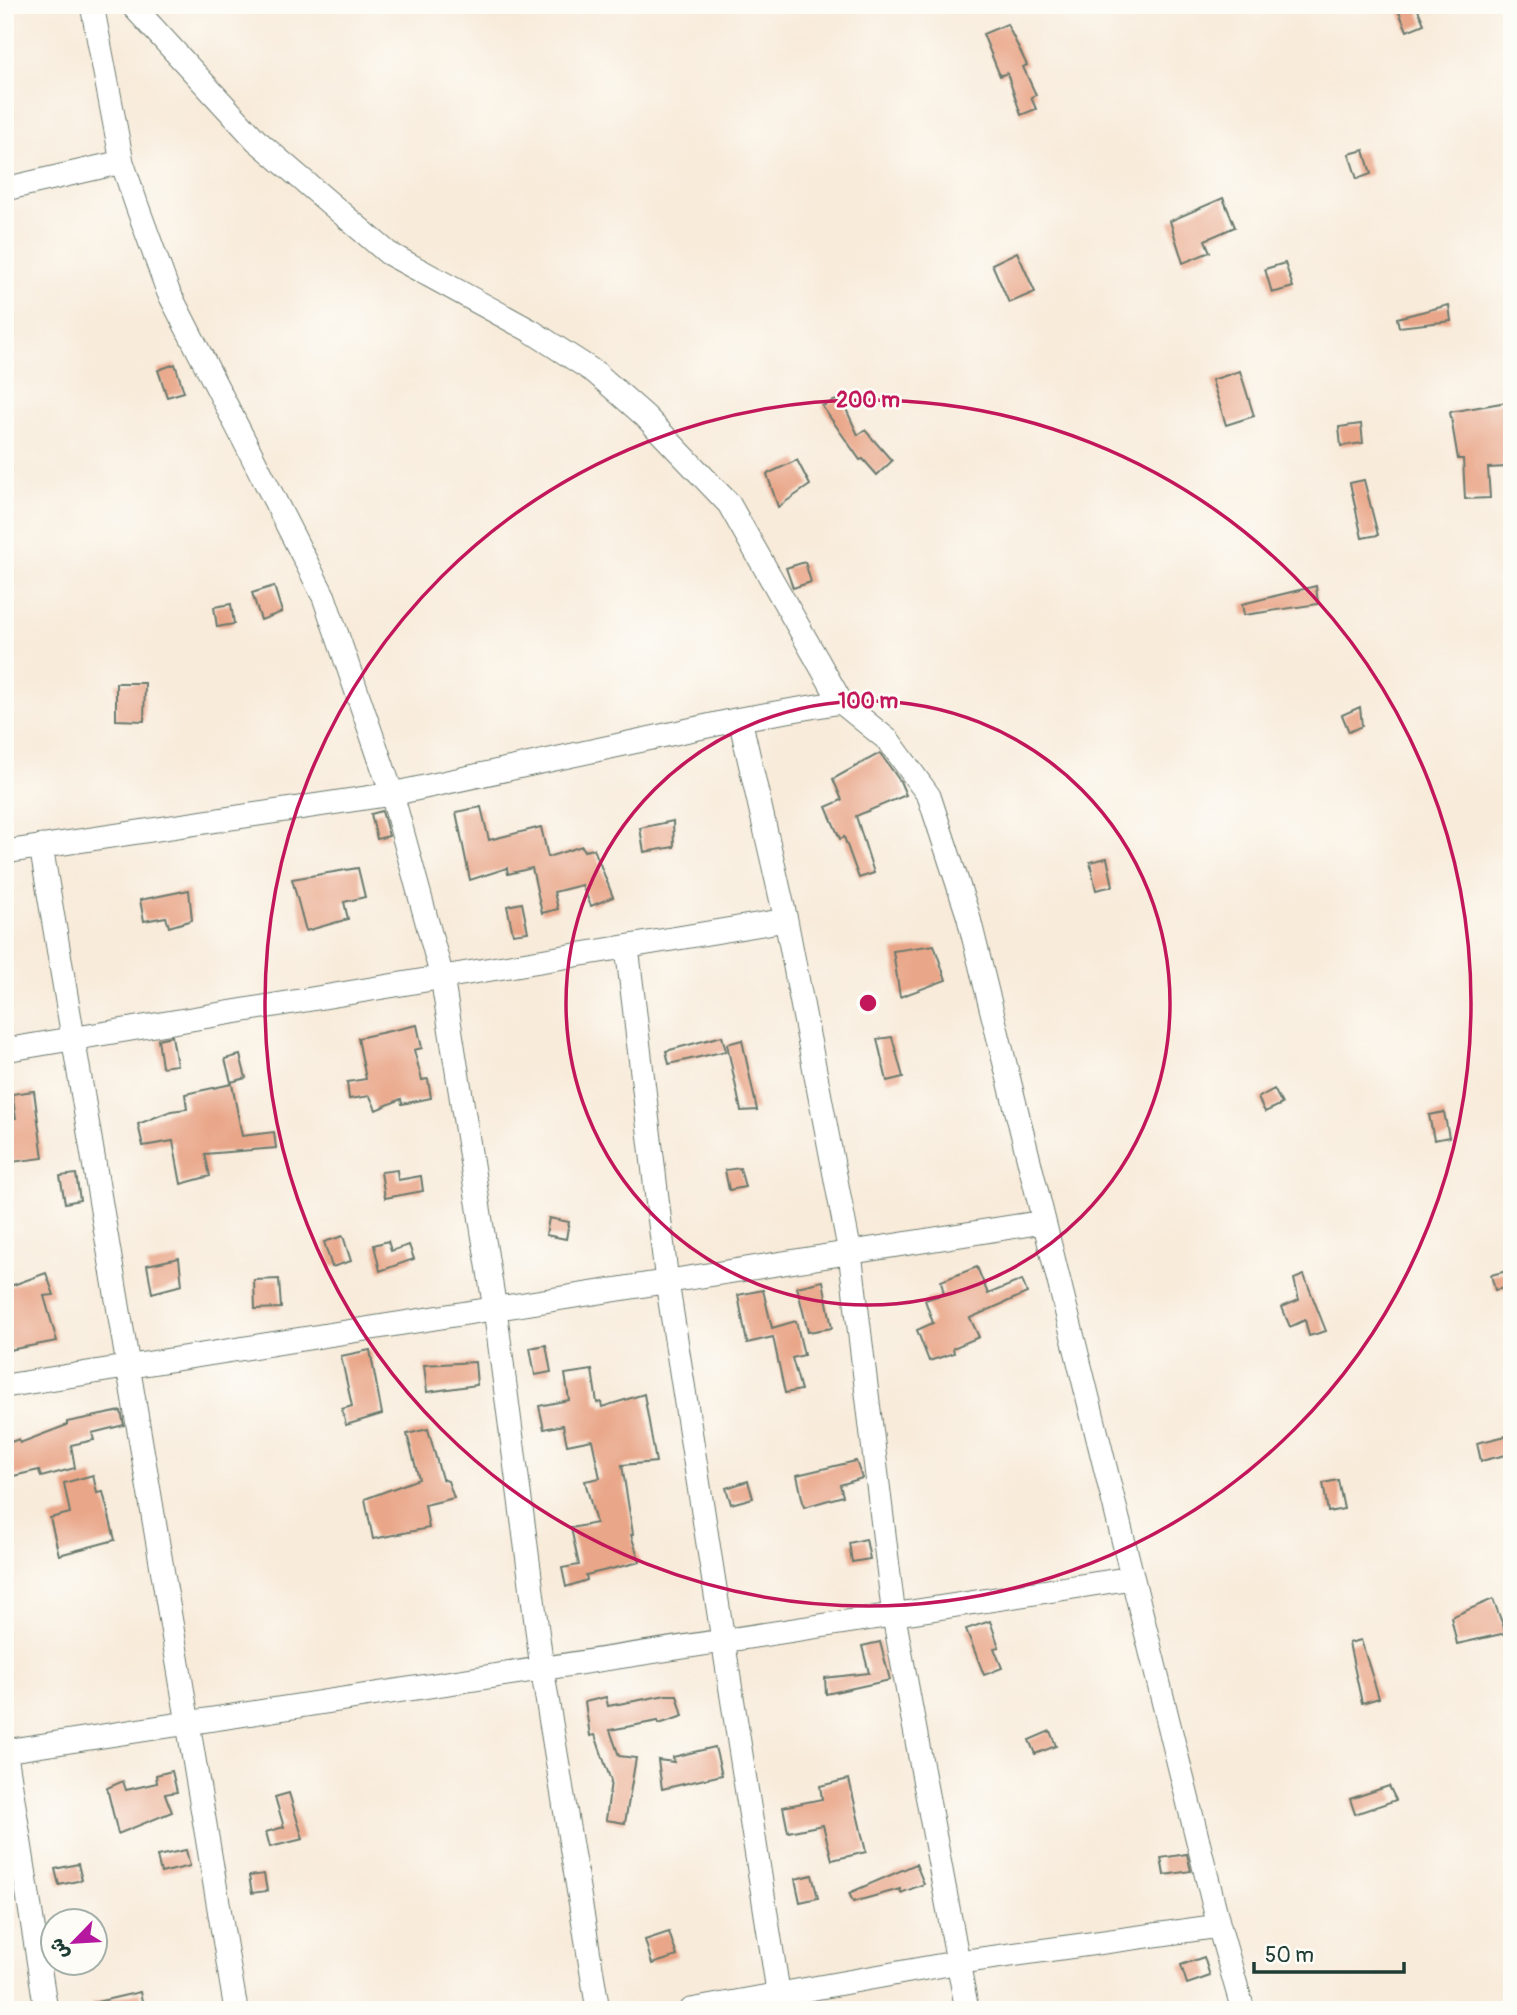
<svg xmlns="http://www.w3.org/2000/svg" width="1517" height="2015" font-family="Pangolin,'Playpen Sans Arabic',sans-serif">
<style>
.building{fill:#e9a688}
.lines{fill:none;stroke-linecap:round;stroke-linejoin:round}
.minor-casing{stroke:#6b7a6e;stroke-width:25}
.minor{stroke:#fff;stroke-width:23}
.ring{fill:none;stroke:#c2185b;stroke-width:3.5}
.centre{fill:#c2185b;stroke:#fdfcf7;stroke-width:3.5}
.ring-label{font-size:21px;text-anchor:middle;font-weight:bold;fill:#c2185b;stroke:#fdfcf7;stroke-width:5;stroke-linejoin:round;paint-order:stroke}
</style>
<rect width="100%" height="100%" fill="#fdfcf7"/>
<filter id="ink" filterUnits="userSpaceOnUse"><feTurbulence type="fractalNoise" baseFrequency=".0143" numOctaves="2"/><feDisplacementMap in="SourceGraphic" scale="14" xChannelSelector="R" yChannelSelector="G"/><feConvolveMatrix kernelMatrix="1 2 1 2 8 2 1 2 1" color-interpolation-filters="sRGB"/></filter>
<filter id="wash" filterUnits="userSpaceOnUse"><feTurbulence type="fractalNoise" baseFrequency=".00686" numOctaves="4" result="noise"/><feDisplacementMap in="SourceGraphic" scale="28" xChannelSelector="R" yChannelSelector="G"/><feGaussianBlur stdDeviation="1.57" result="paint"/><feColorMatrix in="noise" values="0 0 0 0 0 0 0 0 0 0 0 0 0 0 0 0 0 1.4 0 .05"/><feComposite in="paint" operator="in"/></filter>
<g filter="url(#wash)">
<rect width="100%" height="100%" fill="#f8ebda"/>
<g id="blocks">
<path class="building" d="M1396,5h20l8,19 -17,7z
M1007,24l20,41 -4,2 13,28 -5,2 5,12 -15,6 -14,-42 -7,3 -17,-42z
M1364,150l7,24 -14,5 -8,-25z
M1223,198l12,29 -30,13 5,12 -27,11 -13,-42z
M1017,252l18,40 -26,11 -17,-39z
M1285,263l8,24 -21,6 -7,-24z
M1449,305l2,16 -52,6 -2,-9z
M175,364l9,28 -17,5 -9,-27z
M1240,371l14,45 -28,9 -14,-45z
M841,398l17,37 7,-5 27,31 -15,14 -14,-16 -3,1 -38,-54z
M1507,402l5,35 -8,3 2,27 -18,1 2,30 -25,1 -2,-40h-5l-8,-47z
M1361,424l2,19 -22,3 -2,-19z
M797,460l13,25 -32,22 -11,-33z
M1364,480l14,55 -16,3 -12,-55z
M805,562l6,20 -18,6 -7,-20z
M274,586l8,26 -21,8 -9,-27z
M1316,586l2,18 -74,11 -2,-11z
M231,604l3,20 -17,3 -3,-20z
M116,683h29l-1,38 -28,-1z
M1360,707l2,19 -13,6 -7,-17z
M880,753l20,28 6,14 -50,21 18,57 -15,5 -15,-41 -4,2 -14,-32 16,-7 -9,-21z
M481,807l8,33 52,-13 7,30 34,-11 2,5 10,-2 19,48 -22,9 -9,-21 -28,7 4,17 -16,4 -10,-45 -24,6 -1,-6 -37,12 -14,-68z
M382,811l7,25 -12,3 -6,-25z
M673,821l1,26 -30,5 -4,-24z
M1107,858l6,28 -17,4 -6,-28z
M358,868l7,29 -21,5 4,17 -42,12 -14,-52z
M189,890l3,30 -23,7 -3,-10 -22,4 -4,-21z
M522,903l6,29 -15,2 -6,-28z
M934,945l12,35 -46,17 -7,-46z
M417,1025l5,23 -8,2 8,30 6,-1 3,19 -29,6 -1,-5 -25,11 -6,-14 -21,3 -2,-17 19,-3 -8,-41z
M172,1036l5,29 -15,2 -4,-28z
M722,1036l4,15 -57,13 -3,-13z
M892,1037l11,40 -16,4 -10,-42z
M742,1040l15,70 -16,1 -14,-67z
M240,1055l6,23 -15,4 -6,-23z
M232,1084l10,52 32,-4 2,16 -71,6 5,22 -29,8 -8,-43 -30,5 -5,-22 33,-13 16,-2 -2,-15z
M1274,1089l8,15 -17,8 -7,-14z
M34,1091l9,67 -31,4 -7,-42 11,-2 -4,-24z
M1444,1112l5,25 -15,3 -5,-25z
M740,1168l5,19 -16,3 -4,-20z
M397,1170l1,10 23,-4 2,15 -38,7 -4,-26z
M76,1174l4,26 -15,3 -5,-27z
M549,1218l20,4 -3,17 -20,-4z
M343,1236l8,25 -19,6 -8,-25z
M388,1241l3,10 18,-6 5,14 -34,12 -6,-26z
M179,1258l3,27 -30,8 -5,-28z
M977,1267l11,27 34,-14 5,13 -57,25 9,19 -26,11 1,5 -25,8 -12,-31 16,-7 -8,-23 19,-6 -3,-13z
M1507,1271l3,16 -15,3 -4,-15z
M46,1273l8,22 -10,1 13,45 -48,9 -4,-62z
M1304,1275l22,56 -17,5 -4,-16 -15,7 -8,-20 17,-7 -5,-21z
M279,1279l2,29 -26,1 -1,-29z
M823,1281l9,47 -24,4 -11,-45z
M763,1290l9,38 24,-7 8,34 -12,3 9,32 -16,3 -12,-56 -26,6 -9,-48z
M546,1345l5,27 -16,3 -5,-27z
M370,1350l12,64 -36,11 -4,-16 10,-3 -11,-50z
M475,1362l2,23 -50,7 -3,-27z
M592,1370l5,33 4,-1 1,5 42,-13 12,68 -34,3 11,69 -2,1 9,27 -54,13 1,5 -21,7 -4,-19 17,-3 -8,-37 25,-5 -11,-42 15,-3 -8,-38 -25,5 -4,-20 -19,4 -5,-23 30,-6 -4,-26z
M121,1411l3,14 -32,8 2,7 -23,5 4,23 -34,9 -2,-7 -34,8v-34l14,-5 1,4 47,-18v-3z
M428,1429l14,50 6,2 6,17 -29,7 4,23 -56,11 -8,-40 54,-20 -12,-45z
M1506,1436l4,18 -29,7 -4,-18z
M856,1461l6,17 -22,7 3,11 -39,11 -7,-32z
M93,1475l4,18 6,-1 12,48 -56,15 -9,-37 20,-5 -6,-30z
M1338,1480l6,29 -16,3 -5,-29z
M748,1481l5,17 -22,6 -5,-16z
M866,1539l4,20 -18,3 -3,-19z
M1493,1599l13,34 -49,11 -6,-27z
M990,1621l9,26 -5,1 8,20 -18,7 -18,-46z
M1361,1640l18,58 -17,5 -13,-60z
M880,1642l10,38 -64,14 -1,-16 44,-5 -7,-27z
M666,1695h11l6,21 -24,8 -1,-3 -48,9 9,26 17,2 -11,65 -19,-3 5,-39 -16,-46 -5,1 -5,-34 21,-5 2,9z
M1050,1731l6,15 -21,8 -6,-14z
M715,1747l7,28 -60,14 -4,-29 16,2 -1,-5z
M172,1771l5,21 -12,2 7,18 -54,22 -11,-46 16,-7 3,9 31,-7 -1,-8z
M849,1779l17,73 -34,8 -9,-35 -35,7 -5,-25 39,-8 -2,-13z
M1389,1786l7,14 -41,14 -5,-15z
M289,1793l14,46 -33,8 -4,-15 18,-5 -9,-30z
M186,1850l4,16 -29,7 -4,-17z
M1187,1854l4,17 -27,4 -3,-17z
M78,1864l4,16 -23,5 -4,-16z
M916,1864l8,20 -23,9 -1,-4 -47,13 -4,-9z
M264,1874l3,17 -15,2 -3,-17z
M812,1875l6,23 -18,4 -5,-23z
M669,1932l8,24 -25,8 -7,-24z
M1204,1957l6,19 -23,8 -6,-19z
M140,1992l4,18h-51l-1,-7z"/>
</g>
</g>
<g filter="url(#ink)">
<use href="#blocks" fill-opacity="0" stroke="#6b7a6e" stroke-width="2"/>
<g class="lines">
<g class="minor-casing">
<path id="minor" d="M92,5l30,157 15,44 31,85 156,306 68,197 50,183 53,332 47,359 56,342
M132,5l124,135 132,113 143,78 65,42 49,43 84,88 112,198 48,39 40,55 39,119 251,1011 24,84
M5,189l117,-27
M740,719l46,201 64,333 44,364 73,393
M41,846l195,1164
M5,852l387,-58 348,-75 101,-17
M627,947l40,335 114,728
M5,1050l781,-130
M5,1386l1038,-164
M5,1748l41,262
M5,1751l1127,-173
M691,2010l269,-48 259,-36"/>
</g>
<use href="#minor" class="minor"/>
</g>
</g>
<g class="ring">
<circle cx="868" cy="1003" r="302"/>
<circle cx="868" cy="1003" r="603"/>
</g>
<circle cx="868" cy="1003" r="10" class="centre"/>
<g class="ring-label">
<text x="868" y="407">200 m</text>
<text x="868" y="708">100 m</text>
</g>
<rect width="1517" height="2015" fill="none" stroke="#fdfcf7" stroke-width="28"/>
<g transform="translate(74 1942) rotate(245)"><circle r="33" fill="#fdfcf7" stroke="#a4b0a9" stroke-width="2"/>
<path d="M0-5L12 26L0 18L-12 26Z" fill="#b5179e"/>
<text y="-10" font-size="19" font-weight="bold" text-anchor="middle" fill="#1f3d34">ش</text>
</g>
<path d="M1254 1962v10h150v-10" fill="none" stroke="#1f3d34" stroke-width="3.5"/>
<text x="1265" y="1962" font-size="21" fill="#1f3d34" stroke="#fdfcf7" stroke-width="5" paint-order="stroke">50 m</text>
</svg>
